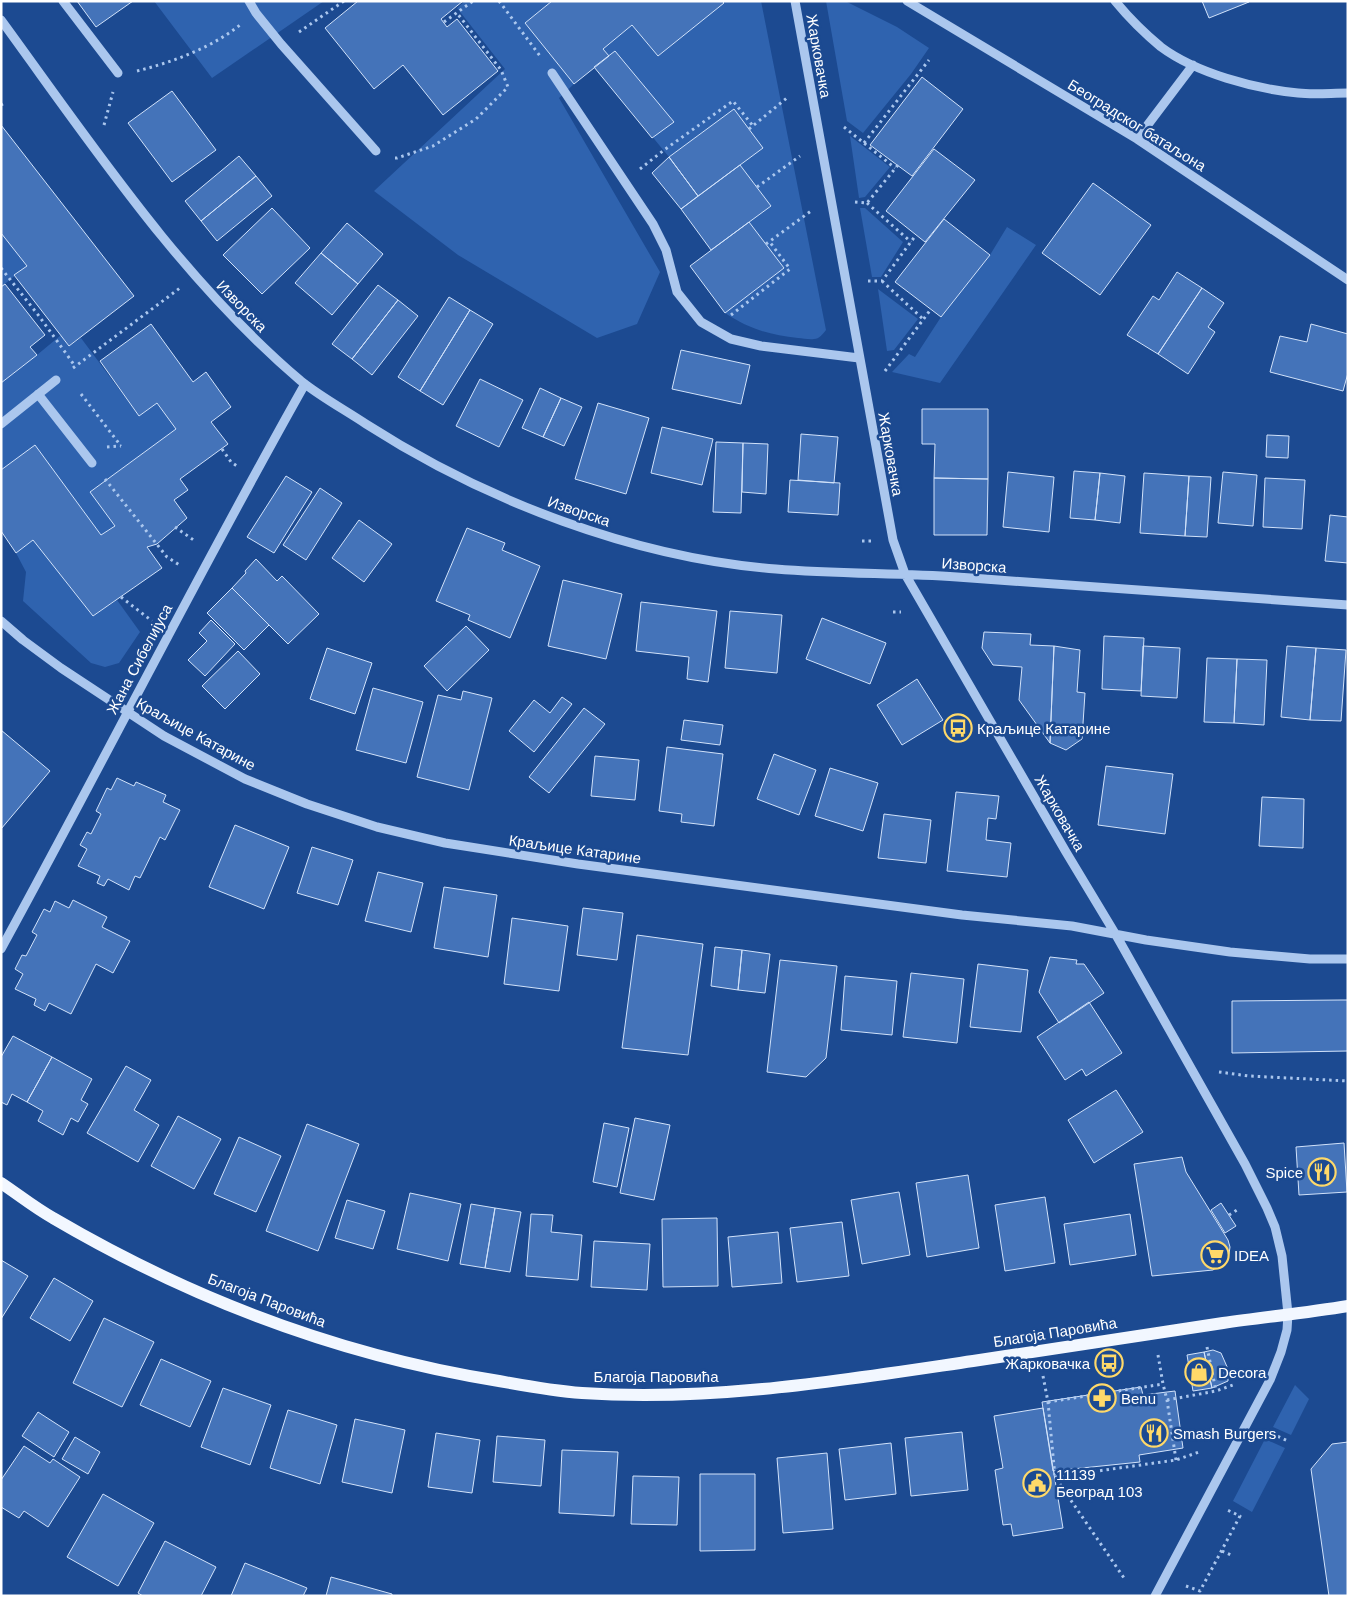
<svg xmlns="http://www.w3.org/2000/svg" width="1349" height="1597" font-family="Arial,sans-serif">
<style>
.green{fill:#2f63af}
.building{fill:#4473b9;stroke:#d1e2fa}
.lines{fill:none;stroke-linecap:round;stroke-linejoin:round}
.path{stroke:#abc7ee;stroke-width:3;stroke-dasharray:2.5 4;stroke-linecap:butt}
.minor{stroke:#abc7ee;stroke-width:9}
.major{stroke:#f2f7ff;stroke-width:12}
.labels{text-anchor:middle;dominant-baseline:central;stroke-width:5;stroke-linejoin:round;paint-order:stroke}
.street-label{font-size:15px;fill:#fff;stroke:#1c4a91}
.poi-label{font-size:15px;fill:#fff;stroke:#1c4a91;text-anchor:start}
</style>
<rect width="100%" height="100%" fill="#1c4a91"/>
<path class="green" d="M154,1h170l-112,77z
M465,1h87l-27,22 49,61 -15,14 101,174 -23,52 -40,14 -139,-83 -84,-64 131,-122 -48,-61z
M722,1h39l65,329c-3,4 -7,9 -12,9 -5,1 -11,-1 -16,-1 -28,-3 -49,-9 -73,-25l59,-45 -35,-46 21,-17 -30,-40 -6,-56 -65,48 -74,-90 14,-11 -6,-7 29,-24 26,31 65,-53z
M826,1h19l52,26 32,21 -18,26 -48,59 -16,-12z
M850,136l40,31 -25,30 -6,1z
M860,208h5l38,34 -22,35h-9z
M1007,227l29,18 -96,138 -48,-11 17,-18 6,3 26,-40 49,-62z
M1,233l26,33 -26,21z
M878,289l40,30 -24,31 -7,1z
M61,335l8,11 12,-8 58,78 18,-13 19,26 -86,63 25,34 -14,9 -66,-89 -34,24v-87l36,-28z
M33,540l60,76 24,-16 23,32 -21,31 -14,4 -14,-4 -68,-62 3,-29 -10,-19z
M1295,1385l14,14 -18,36 -18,-8z
M1265,1439l20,9 -33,64 -19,-11z"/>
<path class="building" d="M77,1h56l-37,26z
M358,1h105l-22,18 6,8 10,-8 41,52 -55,44 -40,-50 -29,24 -49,-61z
M552,1h170l2,2 -66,53 -26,-31 -29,24 6,7 -35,28 -49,-61z
M1202,1h46l1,1 -40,16z
M615,51l59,71 -22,16 -58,-71z
M922,77l41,32 -51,67 -42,-31z
M172,91l44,59 -44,32 -44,-59z
M734,109l29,39 -65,48 -29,-39z
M1,125l133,171 -65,50 -55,-71 13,-9 -26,-33z
M934,149l41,31 -50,62 -39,-31z
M239,156l17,20 -55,45 -16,-20z
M669,157l29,39 -17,13 -29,-36z
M740,165l31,41 -60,44 -30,-41z
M256,176l16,20 -55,45 -16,-20z
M1093,183l58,42 -51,70 -58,-42z
M272,208l38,40 -48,46 -39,-39z
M944,219l46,36 -49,62 -46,-35z
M749,222l35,46 -59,45 -35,-47z
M347,223l36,31 -25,30 -37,-31z
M321,253l37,31 -26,31 -37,-32z
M1177,272l25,16 -44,66 -31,-19 26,-39 6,4z
M5,284l40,51 -15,12 7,8 -36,28v-96z
M378,285l20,15 -46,59 -20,-15z
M1202,288l22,15 -16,24 7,5 -27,42 -30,-20z
M449,297l21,13 -50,81 -22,-14z
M398,300l20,16 -46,59 -20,-16z
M470,310l23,14 -50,81 -23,-14z
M151,324l42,58 13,-10 25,35 -20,15 17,22 -48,35 8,11 -14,10 13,18 -30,26 -10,3 15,21 -69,48 -60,-76 -17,13 -15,-22v-61l34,-25 66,90 14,-9 -25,-34 86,-63 -19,-26 -18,13 -39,-55z
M1311,324l37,10v39l-5,18 -73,-19 10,-36 27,6z
M681,350l69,15 -9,39 -69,-15z
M480,379l43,21 -24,47 -43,-21z
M540,388l21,10 -18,39 -21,-9z
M561,398l21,9 -18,39 -21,-9z
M598,403l51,15 -23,76 -51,-15z
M922,409h66v70l-54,-1 1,-34h-13z
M662,427l51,12 -11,46 -51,-12z
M801,434l37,3 -4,46 -36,-3z
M1267,435l22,1 -1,22 -22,-1z
M716,442l27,1 -2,70 -28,-1z
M743,443l25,1 -2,50 -24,-2z
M1074,471l26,2 -5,47 -25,-2z
M1008,472l46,5 -5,55 -46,-5z
M1223,472l34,3 -4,51 -35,-3z
M1100,473l25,3 -5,47 -25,-3z
M1144,473l45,3 -4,60 -45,-3z
M286,476l26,16 -38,61 -27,-16z
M1189,476l22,1 -4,60 -22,-1z
M934,478l54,1 -1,56h-53z
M1265,478l40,2 -3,49 -39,-2z
M790,480l50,3 -2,32 -50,-3z
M320,488l22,15 -36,57 -23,-15z
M1330,515l18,2v46l-23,-2z
M359,520l33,24 -28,38 -32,-24z
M467,528l38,15 -3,7 38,16 -30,72 -42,-18 2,-5 -34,-14z
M256,559l21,22 5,-5 37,38 -31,30 -56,-56 14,-15 -1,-2z
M563,580l59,14 -16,65 -58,-13z
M232,588l37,37 -25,25 -37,-37z
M641,602l76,9 -9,71 -21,-3 2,-22 -53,-6z
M730,611l52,4 -5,58 -52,-5z
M822,618l64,25 -16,41 -64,-25z
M211,620l24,24 -30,32 -17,-16 19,-19 -8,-8z
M466,626l23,24 -42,41 -23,-25z
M984,632l47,2 -1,11 24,1 -4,97 -31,-43 3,-33 -29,-2 -11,-17z
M1104,636l40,2 -3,53 -39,-2z
M1054,646l26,4 -3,42 8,1 -3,46 -16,11 -16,-7z
M1143,646l37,2 -3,50 -36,-2z
M1287,646l29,2 -6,72 -29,-3z
M327,648l45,15 -17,51 -45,-15z
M1316,648l30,2 -5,71 -31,-1z
M238,651l22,23 -35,35 -23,-23z
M1207,658l30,1 -3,64 -30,-1z
M1237,659l30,1 -3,65 -30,-2z
M917,679l26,41 -41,25 -25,-40z
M373,688l50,14 -17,61 -50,-13z
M463,691l29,7 -23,92 -52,-13 21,-82 23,5z
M562,697l10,7 -38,48 -25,-21 25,-31 16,13z
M584,708l21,16 -56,69 -20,-16z
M684,720l39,5 -3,20 -39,-5z
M1,730l49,41 -49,58z
M667,747l56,7 -9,72 -33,-4 1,-8 -23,-3z
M774,754l42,16 -17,45 -42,-16z
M595,756l44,4 -4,40 -44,-4z
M1106,766l67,8 -8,60 -67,-9z
M830,768l48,15 -15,48 -48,-15z
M117,778l17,8 2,-4 30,13 -3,7 17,8 -15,30 -5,-3 -20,41 -5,-2 -6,14 -21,-11 -4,7 -7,-3 3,-7 -22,-10 9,-17 -7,-4 7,-13 4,2 10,-20 -5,-3 11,-23 4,2z
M956,792l43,4 -3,23 -8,-1 -2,22 25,3 -4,34 -60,-6z
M1262,797l42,2 -1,49 -44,-2z
M884,814l47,6 -5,43 -48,-5z
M235,825l54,22 -25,62 -55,-22z
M312,847l41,13 -15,45 -41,-12z
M378,872l45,11 -12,49 -46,-11z
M444,887l53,8 -9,62 -54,-9z
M73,900l34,17 -5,10 28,14 -17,32 -17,-9 -25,50 -22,-11 -4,8 -11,-6 2,-6 -21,-10 8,-15 -8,-5 7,-14 4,1 11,-21 -5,-3 12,-23 6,3 5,-11 14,7z
M583,908l40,5 -6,47 -40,-5z
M512,918l56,8 -9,65 -55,-7z
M637,935l66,9 -15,111 -66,-7z
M715,947l27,3 -4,40 -27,-4z
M742,950l28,4 -5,39 -27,-3z
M1050,957l27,3 -1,4h8l20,29 -45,30 -20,-31z
M780,960l57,6 -11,92 -20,19 -39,-5z
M978,964l50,6 -7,62 -51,-5z
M911,973l53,6 -7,64 -54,-6z
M845,976l52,5 -5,54 -51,-5z
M1341,1000h7v51l-116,2v-52z
M1089,1002l33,51 -36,23 -4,-7 -17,11 -28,-43z
M13,1036l39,21 -25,45 -15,-8 -5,11 -6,-3v-45z
M52,1057l40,22 -11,21 7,4 -10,18 -7,-4 -8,17 -25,-14 5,-10 -16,-9z
M126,1066l25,14 -17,30 25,15 -21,37 -51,-29z
M1116,1090l27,42 -49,31 -26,-43z
M178,1116l43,23 -27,50 -43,-23z
M635,1118l35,7 -16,75 -34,-7z
M604,1123l25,5 -12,59 -24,-5z
M307,1124l52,20 -41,107 -52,-20z
M239,1137l42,19 -25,56 -42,-18z
M1344,1143l3,49 -48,3 -3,-48z
M1182,1157l4,15 42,68 2,7 -1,7 -4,7 -12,9 -61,6 -18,-112z
M968,1175l11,73 -52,9 -11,-74z
M899,1192l11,63 -48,9 -11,-64z
M410,1193l51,11 -13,57 -51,-12z
M1045,1197l10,66 -50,8 -10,-66z
M347,1200l38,11 -12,38 -38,-11z
M1221,1203l15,23 -11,7 -14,-23z
M471,1204l24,4 -10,60 -25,-4z
M495,1208l26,4 -11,60 -25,-4z
M531,1214l22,1 -2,17 31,3 -4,45 -52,-4z
M1130,1214l6,41 -66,10 -6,-41z
M717,1218l1,68 -55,1 -1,-68z
M842,1222l7,54 -52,6 -7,-54z
M778,1232l4,51 -50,4 -4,-50z
M594,1241l56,3 -3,46 -56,-3z
M1,1260l27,16 -27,43z
M54,1278l39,23 -23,40 -40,-23z
M104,1318l50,24 -32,65 -49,-24z
M1213,1350l8,3 7,16v12l-16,7 -8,-36z
M1204,1352l8,36 -19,3 -6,-36z
M161,1359l50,22 -21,46 -50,-22z
M1141,1387l2,8 32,-4 8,57 -44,7 1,7 -87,9 -11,-69z
M223,1388l48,17 -21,60 -49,-18z
M1043,1408l20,120 -50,8 -2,-12 -8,1 -8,-55 8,-2 -9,-52z
M288,1410l49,15 -17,59 -50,-16z
M38,1412l31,20 -15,25 -32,-21z
M355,1419l50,11 -13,63 -50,-11z
M962,1432l6,58 -57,6 -6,-58z
M436,1433l44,7 -8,53 -44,-6z
M497,1436l48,4 -4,46 -48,-4z
M75,1437l25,15 -12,22 -26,-15z
M1348,1442v154h-19l-18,-127 21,-25z
M891,1443l5,51 -51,6 -6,-51z
M24,1446l26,17 3,-4 27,18 -32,50 -24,-16 -5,7 -18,-11v-27z
M562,1450l56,2 -4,64 -55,-3z
M827,1453l6,76 -50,4 -6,-75z
M700,1474h55v76l-55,1z
M633,1476l46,1 -2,48 -46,-1z
M103,1494l51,29 -36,63 -51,-29z
M165,1541l51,26 -15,29h-58l-5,-3z
M245,1563l62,25 -4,8h-72z
M331,1577l61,17v2h-66z"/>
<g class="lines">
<path class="path" d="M499,1l41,55
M444,22l29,-21
M299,32l45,-31
M137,71c36,-9 74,-23 103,-46
M1,105l2,-1
M104,125l9,-33
M844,127l51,41
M749,129l39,-32
M864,143l65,-83
M395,158h2l36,-12 43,-27 32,-32 -7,-17 -44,-57
M640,169l24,-19 69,-49 20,25
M757,187l43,-31
M855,202l12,1 31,-38
M867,203l44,39
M766,244l45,-33
M1,268l38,48 36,50
M868,281h14l34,-46
M882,281l41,38
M731,315l59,-46 -21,-28
M73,368l107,-80
M885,371l46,-62
M81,394l40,52
M107,447l14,-1
M222,449l9,13 6,4
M105,479l62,78 14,9
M175,527l20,14
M862,541h9
M121,597l31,24
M893,612h8
M1219,1072l30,4 99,5
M1229,1215l8,-5
M1207,1347l9,44
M1158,1355l5,29 4,16 9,60
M1043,1376l5,26 7,75 69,101
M1167,1400l49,-9 17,-6
M1048,1402l115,-18
M1266,1431l22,10
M1055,1477l121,-17 23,-8
M1222,1551l9,4
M1186,1586l14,5 40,-75 -15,-7"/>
<path class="minor" d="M63,1l55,72
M249,1l7,12 25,31 95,107
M795,1l98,539 12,34 161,278 50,83 129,229 22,44 8,19 7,29 6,58 -1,16 -6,22 -11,28 -115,216
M907,1l230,138 211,141
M1115,1c14,17 29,32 46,46 35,26 94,42 137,46 16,2 33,0 50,0
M1,20c92,126 180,259 300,361 20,16 44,29 65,43 120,77 268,134 410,145 60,5 121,4 181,8 130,10 260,19 391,28
M552,73l101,151 13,26 11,42 24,30 30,17 30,7 98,12
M1137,139l56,-74
M38,394l54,69
M1,424l55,-44
M1,621l22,19 38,28 103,68 81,43 62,25 70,23 68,16 133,21 384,51 110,11 74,14 84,12 80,7h38
M1,949c103,-188 199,-379 304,-565"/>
<path class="major" d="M1,1183c18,12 34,25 52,35 138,81 289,138 446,163 27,5 55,10 83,12 131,9 262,-13 391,-32 83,-12 166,-26 250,-38 41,-6 83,-10 125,-17"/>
</g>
<defs>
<g id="bus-ring" transform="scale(1.4375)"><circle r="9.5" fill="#1c4a91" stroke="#ffd969" stroke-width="1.5"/><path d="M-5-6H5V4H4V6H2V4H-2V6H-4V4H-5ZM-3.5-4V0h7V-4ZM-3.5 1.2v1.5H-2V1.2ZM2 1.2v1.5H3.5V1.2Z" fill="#ffd969"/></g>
<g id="restaurant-ring" transform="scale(1.4375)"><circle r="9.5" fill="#1c4a91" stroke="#ffd969" stroke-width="1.5"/><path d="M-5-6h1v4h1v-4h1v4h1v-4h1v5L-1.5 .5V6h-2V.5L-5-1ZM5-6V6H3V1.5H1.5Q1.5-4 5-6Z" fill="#ffd969"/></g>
<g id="supermarket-ring" transform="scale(1.4375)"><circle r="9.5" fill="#1c4a91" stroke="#ffd969" stroke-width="1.5"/><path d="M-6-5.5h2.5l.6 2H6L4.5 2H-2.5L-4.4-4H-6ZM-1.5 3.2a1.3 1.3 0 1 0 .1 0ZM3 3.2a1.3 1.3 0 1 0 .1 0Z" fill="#ffd969"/></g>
<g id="shop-ring" transform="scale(1.4375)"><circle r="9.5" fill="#1c4a91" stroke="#ffd969" stroke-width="1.5"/><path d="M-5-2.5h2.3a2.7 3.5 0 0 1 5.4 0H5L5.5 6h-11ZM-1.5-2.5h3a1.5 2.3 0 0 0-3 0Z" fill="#ffd969"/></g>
<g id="pharmacy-ring" transform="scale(1.4375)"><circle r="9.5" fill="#1c4a91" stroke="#ffd969" stroke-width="1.5"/><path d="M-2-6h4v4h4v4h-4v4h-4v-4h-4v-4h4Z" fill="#ffd969"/></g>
<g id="civic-ring" transform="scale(1.4375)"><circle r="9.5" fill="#1c4a91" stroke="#ffd969" stroke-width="1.5"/><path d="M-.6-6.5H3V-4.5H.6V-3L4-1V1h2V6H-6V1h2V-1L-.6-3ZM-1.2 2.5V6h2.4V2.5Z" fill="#ffd969"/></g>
</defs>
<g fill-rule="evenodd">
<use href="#bus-ring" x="958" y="728"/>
<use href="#restaurant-ring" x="1322" y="1172"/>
<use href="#supermarket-ring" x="1215" y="1255"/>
<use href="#bus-ring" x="1109" y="1363"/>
<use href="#shop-ring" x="1199" y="1372"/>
<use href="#pharmacy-ring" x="1102" y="1398"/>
<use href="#restaurant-ring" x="1154" y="1433"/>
<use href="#civic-ring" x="1037" y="1483"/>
</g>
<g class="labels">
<g class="street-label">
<text transform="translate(819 56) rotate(80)">Жарковачка</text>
<text transform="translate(1137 125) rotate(32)">Београдског батаљона</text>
<text transform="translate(242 306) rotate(46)">Изворска</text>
<text transform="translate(891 454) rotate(80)">Жарковачка</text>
<text transform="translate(579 511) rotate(19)">Изворска</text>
<text transform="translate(974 565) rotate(4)">Изворска</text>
<text transform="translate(139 659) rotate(-62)">Жана Сибелијуса</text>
<text transform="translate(196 734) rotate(29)">Краљице Катарине</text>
<text transform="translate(1060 813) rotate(60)">Жарковачка</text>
<text transform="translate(575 849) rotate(8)">Краљице Катарине</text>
<text transform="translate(267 1300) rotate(21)">Благоја Паровића</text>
<text transform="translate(1055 1332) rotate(-9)">Благоја Паровића</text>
<text x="656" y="1376">Благоја Паровића</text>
</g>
<g class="poi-label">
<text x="977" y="728">Краљице Катарине</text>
<text x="1303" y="1172" text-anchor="end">Spice</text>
<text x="1234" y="1255">IDEA</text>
<text x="1090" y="1363" text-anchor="end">Жарковачка</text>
<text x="1218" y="1372">Decora</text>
<text x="1121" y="1398">Benu</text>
<text x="1173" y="1433">Smash Burgers</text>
<text x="1056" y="1474">11139<tspan x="1056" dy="17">Београд 103</tspan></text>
</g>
</g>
<rect width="1349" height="1597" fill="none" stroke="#ffffff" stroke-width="5"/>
</svg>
